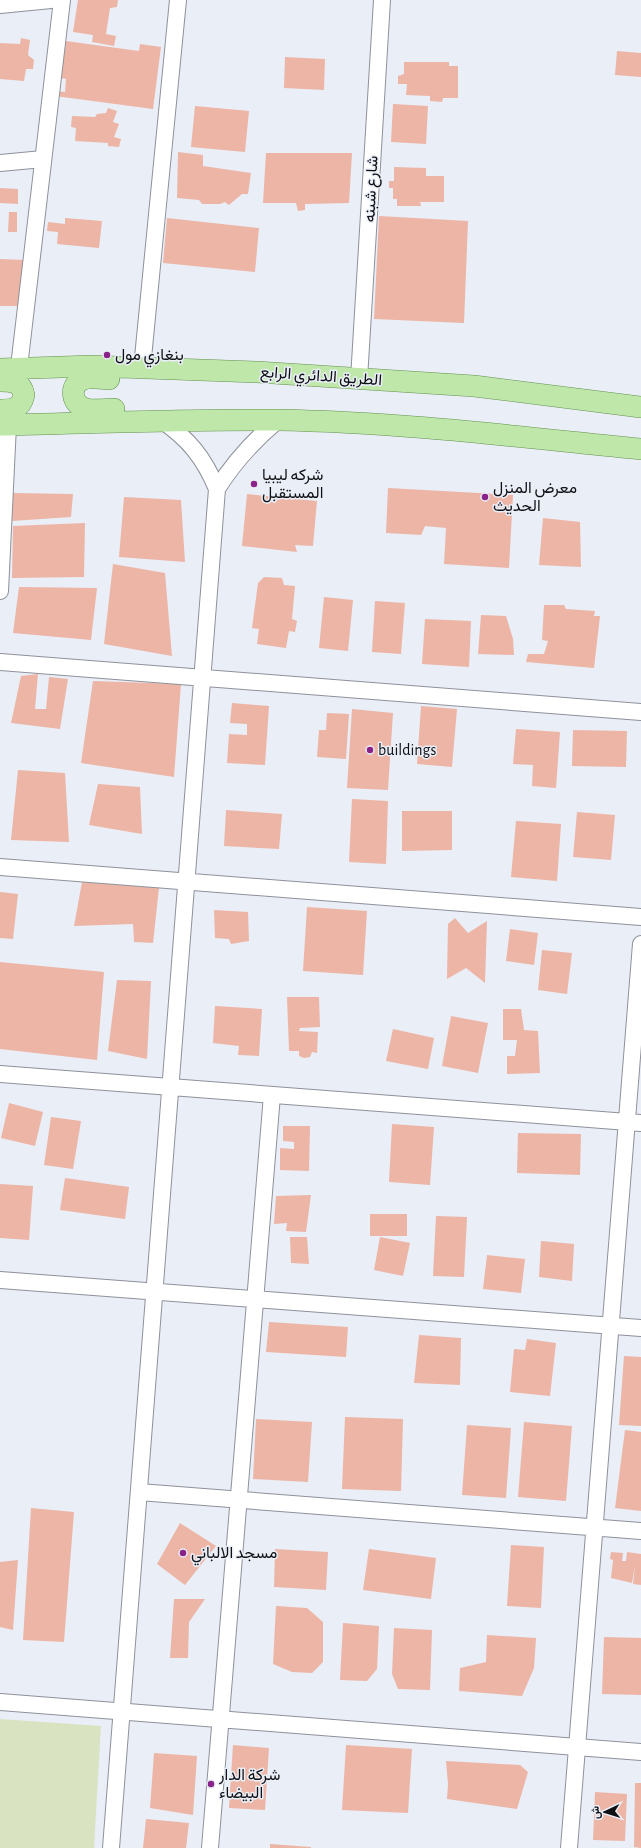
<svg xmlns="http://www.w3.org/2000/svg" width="641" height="1848" font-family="'Alegreya Sans',Vazirmatn,sans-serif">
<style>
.green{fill:#d9e3c1}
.building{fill:#edb5a6}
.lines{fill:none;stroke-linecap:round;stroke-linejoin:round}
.minor-casing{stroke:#8e919a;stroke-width:18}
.major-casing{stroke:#65914f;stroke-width:22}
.minor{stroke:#fff;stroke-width:16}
.major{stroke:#bee7a9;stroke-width:21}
.poi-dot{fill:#8a2389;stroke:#eaeef7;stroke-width:1.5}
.labels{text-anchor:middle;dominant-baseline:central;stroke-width:3;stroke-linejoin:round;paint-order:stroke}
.street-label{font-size:16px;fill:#0f1013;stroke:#eaeef7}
.poi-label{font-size:16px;fill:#0f1013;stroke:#eaeef7;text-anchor:start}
</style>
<rect width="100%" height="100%" fill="#eaeef7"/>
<path class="green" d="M0,1719l101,7 -7,122h-94z"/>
<path class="building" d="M78,0h40l-1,7 -7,1 -4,26 10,2 -2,10 -22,-4 1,-7 -20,-3z
M21,38l9,2 -2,15 6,5 -1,9h-7l-2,12 -24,-2v-36l20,1z
M66,41l73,10 1,-7 21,3 -8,62 -98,-13v-5l10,1 1,-13 -5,-1z
M617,51l24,2v24l-26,-2z
M285,57l40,2 -1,31 -40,-2z
M404,62h45v4h9v32h-15l-1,4 -12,-1v-5l-24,-1 1,-11h-9v-8l6,-2z
M393,104l35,2 -2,38 -35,-2z
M195,106l54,5 -4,41 -54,-5z
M108,108l9,3 -4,11 6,2 -5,13 7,2 -2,8 -11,-1v-3l-33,-2 1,-13 -5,-1 1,-11 23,1 2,-3 9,-1z
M178,152l25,3v11l48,7 -3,21h-6l-13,11 -4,-3 -5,2h-18l-3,-4 -22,-2z
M266,153h86l-3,50 -44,1v6l-7,1 -2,-8h-33z
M394,167l32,1v8h18v26h-24l1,4h-24v-7h-4v-11h-4v-7h5z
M0,188l18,1v15l-18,-1z
M9,212h8v20h-9z
M379,216l89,5 -4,102 -90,-4z
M65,218l37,3 -3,27 -42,-4 1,-12 -11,-1 1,-9 17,2z
M167,218l92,10 -4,44 -92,-9z
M0,259l25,1 -1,46h-24z
M388,488l125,7 -4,73 -65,-4 2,-36 -21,-2 -4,9 -35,-2z
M13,493l60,1 -2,23 -59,4z
M247,494l70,7 -4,45 -18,-1 2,7 -55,-6z
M124,497l57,3 4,62 -66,-5z
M543,518l37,4 1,45 -42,-2z
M85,523l-1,54 -72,1 1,-52z
M113,564l52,9 7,83 -68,-12z
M264,577l18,1 2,7 11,1 -3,33 5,2 -2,11 -6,-1 -3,17 -29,-4 2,-15 -7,-1 6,-45z
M19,587l78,1 -6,52 -78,-7z
M324,597l29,3 -5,51 -29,-3z
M375,601l30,2 -4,51 -29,-2z
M544,605h20l2,4 29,2 -1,5h6l-6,52 -68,-6 2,-8h16l4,-13 -6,-1z
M481,615l25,1 7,23 1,16 -36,-1z
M425,619l46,2 -2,46 -47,-3z
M38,674l-3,35h11l3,-32 19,2 -8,50 -49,-6 10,-47z
M93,681l88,3 -7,93 -93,-14z
M232,703l37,3 -4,59 -38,-2 2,-29 18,1v-11l-17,-1z
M421,706l36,3 -5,58 -35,-3z
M352,709l41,4 -5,77 -41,-2z
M327,713l22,1 -3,45 -29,-2 2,-27h7z
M516,729l44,3 -4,56 -24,-2 1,-21 -20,-1z
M573,730l54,1 -1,36 -54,-1z
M18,770l47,3 4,69 -58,-2z
M98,784l42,3 2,47 -53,-9z
M352,799l36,2 -2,63 -37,-2z
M226,810l56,4 -3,35 -55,-3z
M402,811h50v39l-50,1z
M577,812l38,3 -4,45 -38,-3z
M516,821l45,3 -4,57 -46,-4z
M82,882l77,6 -6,55 -19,-1 -1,-18 -59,2z
M0,892l18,2 -5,45 -13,-1z
M307,907l60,4 -4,64 -60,-4z
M214,910l34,2 1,29 -18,3 -2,-5 -14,-1z
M455,918l13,15 19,-12 -2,62 -19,-15 -19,11 1,-55z
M510,929l28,4 -4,32 -28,-4z
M542,950l30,3 -5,41 -29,-4z
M0,962l104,10 -7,88 -97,-11z
M117,980l34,1 -4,78 -39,-8z
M287,997h32l1,30 -20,1 -1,3 19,1 -1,21 -5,-1 -2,5 -6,1 -5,-2v-5h-10z
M215,1006l47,3 -3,47 -21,-1 1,-9 -26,-3z
M503,1009h18l3,21 14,1 2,42 -33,1v-18h8l2,-16h-14z
M451,1016l37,7 -10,50 -36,-7z
M393,1029l41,9 -6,31 -42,-8z
M9,1103l34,9 -8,34 -34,-8z
M51,1117l30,4 -8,48 -29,-4z
M392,1124l42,3 -4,58 -41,-3z
M283,1126h27l-1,45 -29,-1v-22l14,1v-7l-11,-1z
M518,1133l63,1 -1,41 -63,-2z
M65,1178l64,9 -4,32 -65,-9z
M0,1184l33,2 -4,54 -29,-2z
M311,1195l-5,37 -20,-1 1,-8 -13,1 2,-28z
M370,1214h37v22h-37z
M436,1216l31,1 -3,60 -31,-1z
M290,1237h17l2,27 -18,-1z
M380,1237l30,6 -7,33 -29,-6z
M541,1241l33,3 -2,37 -33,-4z
M487,1255l38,4 -4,34 -38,-4z
M269,1322l79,5 -2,30 -80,-5z
M419,1335l42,3 -1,47 -46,-2z
M527,1339l29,4 -6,53 -40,-4 4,-43 11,1z
M624,1356l17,1v69l-22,-1z
M345,1417l58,2 -2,72 -59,-2z
M256,1419l56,3 -4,60 -55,-3z
M524,1422l48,4 -6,75 -48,-4z
M467,1425l44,3 -5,70 -44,-3z
M625,1430l16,2v79l-26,-3z
M31,1508l43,4 -10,130 -41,-2z
M180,1523l36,23 -31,39 -28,-21z
M511,1545l33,2 -3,61 -34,-2z
M275,1549l53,3 -2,38 -52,-3z
M369,1549l67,9 -5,41 -68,-9z
M611,1552l12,1 -1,8h4l1,-9 14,2v31l-8,-1 2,-19 -3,18 -21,-5 2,-18 -3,-1z
M18,1560l-5,70 -13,-3v-65z
M174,1599h31l-16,23 -1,36h-18z
M276,1606l31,2 16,14v40l-11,11 -20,-1 -19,-8z
M343,1623l36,3 -2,43 -10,12 -27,-1z
M394,1628l38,2 -2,60 -32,-1 -6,-15z
M487,1635l49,3 -2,30 -12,28 -63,-5 1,-23 26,-6z
M604,1637l37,1v57l-39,-1z
M233,1745l36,3 -4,62 -36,-2z
M346,1745l66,4 -4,64 -66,-3z
M154,1753l43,3 -4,59 -43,-7z
M446,1761l74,4 8,7 -11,37 -70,-10 1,-15z
M635,1783h6v65l-7,-1z
M595,1792l32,2 -2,47 -32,-1z
M146,1819l43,4 -3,25h-43z
M270,1844l41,3v1h-41z"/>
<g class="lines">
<g class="minor-casing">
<path id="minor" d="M0,5l51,-5
M0,163l43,-4
M19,367l43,-367
M142,368l36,-368
M359,379l23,-379
M161,420c28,19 43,38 56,69
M0,591l8,-166
M0,662l641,50
M0,867l641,50
M0,1074l641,49
M0,1280l641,48
M139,1492l502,39
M0,1702l641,50
M111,1848l106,-1359c17,-27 37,-49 61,-69
M210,1848l62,-753
M569,1848l72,-904"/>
</g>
<g class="major-casing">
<path id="major" d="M0,369l92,-3 165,6 217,14 167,21
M109,379c-8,0 -18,-3 -25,0 -16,5 -13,26 2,30 9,2 19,0 28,0
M0,381c12,0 22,1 24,14 -3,14 -11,15 -24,15
M0,425c93,-2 185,-6 277,-5 122,2 243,17 364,29"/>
</g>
<use href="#minor" class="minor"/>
<use href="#major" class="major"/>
</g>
<g class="poi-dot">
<circle cx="107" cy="355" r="4"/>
<circle cx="254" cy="484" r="4"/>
<circle cx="485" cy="497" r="4"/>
<circle cx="370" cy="750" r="4"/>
<circle cx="183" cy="1553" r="4"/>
<circle cx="211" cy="1784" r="4"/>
</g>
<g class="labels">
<g class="street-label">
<text transform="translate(371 189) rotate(-87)">شارع شبنه</text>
<text transform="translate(321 376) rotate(4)">الطريق الدائري الرابع</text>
</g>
<g class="poi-label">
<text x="115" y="355">بنغازي مول</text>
<text x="262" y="475">شركه ليبيا<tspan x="262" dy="18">المستقبل</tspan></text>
<text x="493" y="488">معرض المنزل<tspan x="493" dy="18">الحديث</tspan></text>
<text x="378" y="750">buildings</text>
<text x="191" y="1553">مسجد الالباني</text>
<text x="219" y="1775">شركة الدار<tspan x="219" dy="18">البيضاء</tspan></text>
</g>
</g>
<g transform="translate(605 1812) rotate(266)" stroke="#eaeef7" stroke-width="3" paint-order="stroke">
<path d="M0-3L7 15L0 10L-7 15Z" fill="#0f1013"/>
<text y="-6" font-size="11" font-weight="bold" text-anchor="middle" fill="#0f1013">ش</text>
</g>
</svg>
